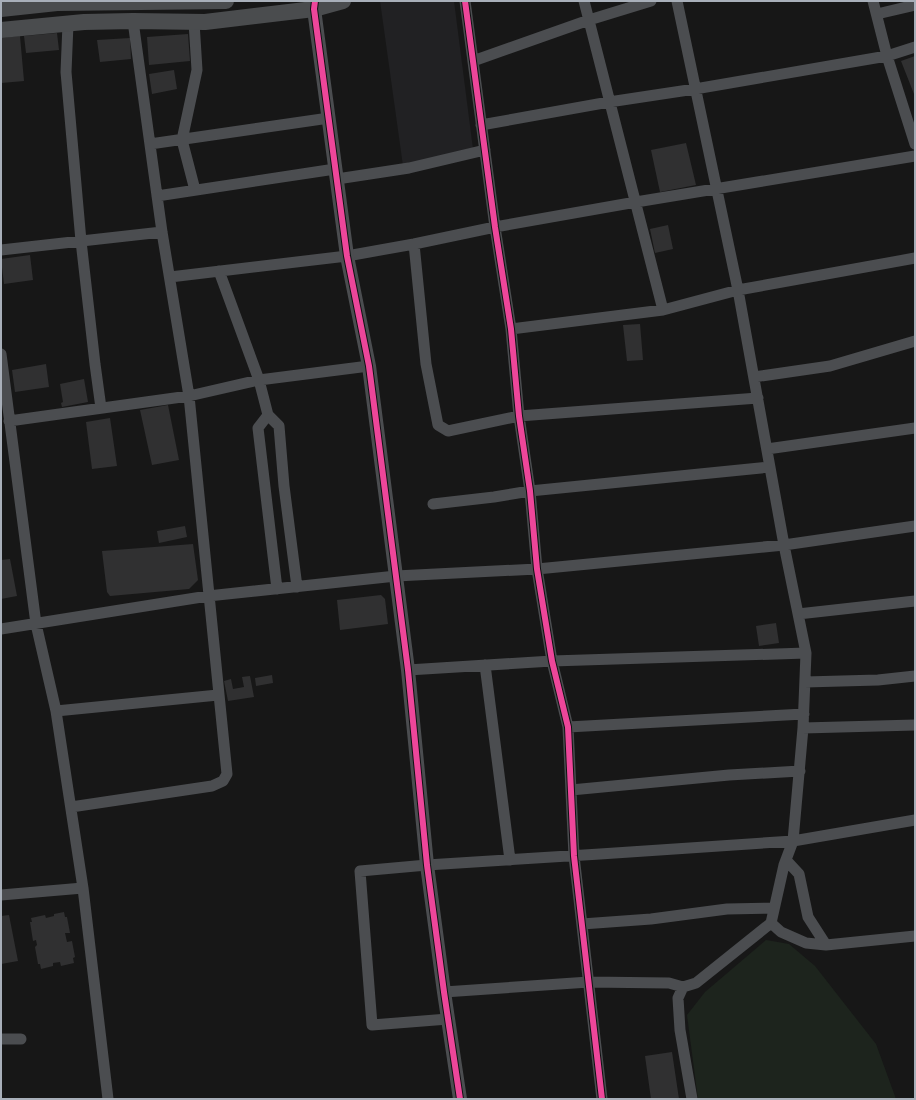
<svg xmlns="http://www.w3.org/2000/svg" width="916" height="1100" font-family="'Alegreya Sans',sans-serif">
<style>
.built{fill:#212123}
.green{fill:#1d241d}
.building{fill:#303031}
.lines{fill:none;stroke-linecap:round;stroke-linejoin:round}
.minor{stroke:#4b4d50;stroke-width:11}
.tertiary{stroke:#4b4d50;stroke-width:14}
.secondary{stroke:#4a4c4e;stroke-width:16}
.cycleway-casing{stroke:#111113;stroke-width:8}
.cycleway{stroke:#ed469a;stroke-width:6}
</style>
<rect width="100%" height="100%" fill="#171717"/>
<path class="built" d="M380,1h74l19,148 -70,17z"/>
<path class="green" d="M766,940l23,4 26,22 61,78 20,55h-198l-11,-84 18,-23z"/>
<path class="building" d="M57,33l2,17 -33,3 -2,-17z
M188,34l2,27 -41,4 -2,-28z
M20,36l4,45 -23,2v-45z
M130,38l1,21 -31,3 -3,-22z
M915,56v37l-1,1 -13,-33z
M174,70l3,19 -25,5 -3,-20z
M686,143l10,42 -36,7 -9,-42z
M668,225l5,24 -18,4 -5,-24z
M30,255l3,25 -29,4 -3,-25z
M640,324l3,36 -16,1 -4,-36z
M46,364l3,23 -34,5 -3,-22z
M84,379l4,23 -26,5 -1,-4 2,-1 -3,-18z
M168,405l11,55 -27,5 -12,-55z
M110,418l7,48 -25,3 -6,-47z
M185,526l2,11 -28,6 -2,-12z
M193,544l5,36 -9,9 -79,7 -3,-4 -5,-41z
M10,559l7,37 -16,3v-39z
M381,595l4,4 3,25 -48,6 -3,-30z
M776,623l3,20 -20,3 -3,-20z
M272,675l1,8 -17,3 -1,-8z
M250,676l4,21 -26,4 -4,-20 7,-2 2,10 11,-2 -2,-10z
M64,912l1,5h2l3,16h-5l2,9 5,-1 3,16 -2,1 1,5 -13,3 -1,-4 -7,1v3l-12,3 -1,-5h-2l-3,-17 2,-2 -1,-5 -3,1 -3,-19h2l-1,-4 14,-3 1,3 8,-2v-2z
M9,915l9,46 -17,3v-48z
M672,1052l7,47h-28l-6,-43z"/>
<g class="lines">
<path class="minor" d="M465,1l30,226 16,102 8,87 11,75 7,78 15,92 16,66 6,129 28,243
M584,1l79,309
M677,1l61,289 46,255 22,108 -3,75 -10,113 -9,24 -13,58 10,9 25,11 20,2 89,-9
M873,1l14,55 28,88
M877,14l38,-9
M194,22l3,48 -15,70 13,50
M68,24l-2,48 15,169 14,123 6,44
M473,61l116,-41 62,-19
M481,125l128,-23 86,-13 192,-33 28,-9
M150,144l179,-26
M337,179l72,-11 76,-18
M157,196l178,-27
M414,244l12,120 12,61 10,6 71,-15 239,-18
M1,250l161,-18
M219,271l40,109 9,35 -10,13 19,161
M170,277l177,-21 67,-12 81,-17 141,-25 279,-46
M511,329l152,-19 75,-20 177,-32
M1,354l35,270 20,87 27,177 25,211
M754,377l76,-11 85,-25
M268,415l11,11 5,60 13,101
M9,421l180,-25 70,-16 110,-14
M767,449l148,-21
M433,504l61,-7 36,-6 240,-24
M798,614l117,-13
M1,629l207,-33 188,-20 141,-7 247,-24 131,-19
M485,665l25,195
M408,670l144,-9 254,-8
M805,682l73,-2 37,-4
M56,711l162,-16
M568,727l236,-13
M803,728l112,-3
M571,790l158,-15 71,-4
M71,807l141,-21 11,-5 4,-7 -38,-378 -27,-164 -29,-211
M786,860l13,14 9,43 18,28
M1,895l82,-7
M582,924l69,-5 76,-10 47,-1
M444,992l145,-10 80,1 14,4
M448,1019l-76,6 -12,-154 67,-6 173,-11 193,-13 122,-21
M1,1039h20
M692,1099l-12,-69 -2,-32 5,-11 13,-4 75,-60"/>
<path class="tertiary" d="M315,1l-1,8 33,247 22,110 39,304 19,195 17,127 16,107"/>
<path class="secondary" d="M1,9l56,-6 169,-2
M1,30l83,-8 49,-1 72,1 109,-13 29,-8"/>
<g class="cycleway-casing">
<path id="cycleway" d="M315,1l-1,8 33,247 22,110 39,304 19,195 17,127 16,107
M465,1l30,226 16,102 8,87 11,75 7,78 15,92 16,66 6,129 28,243"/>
</g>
<use href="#cycleway" class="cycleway"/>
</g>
<rect width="916" height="1100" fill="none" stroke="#a8afb9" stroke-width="4"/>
</svg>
